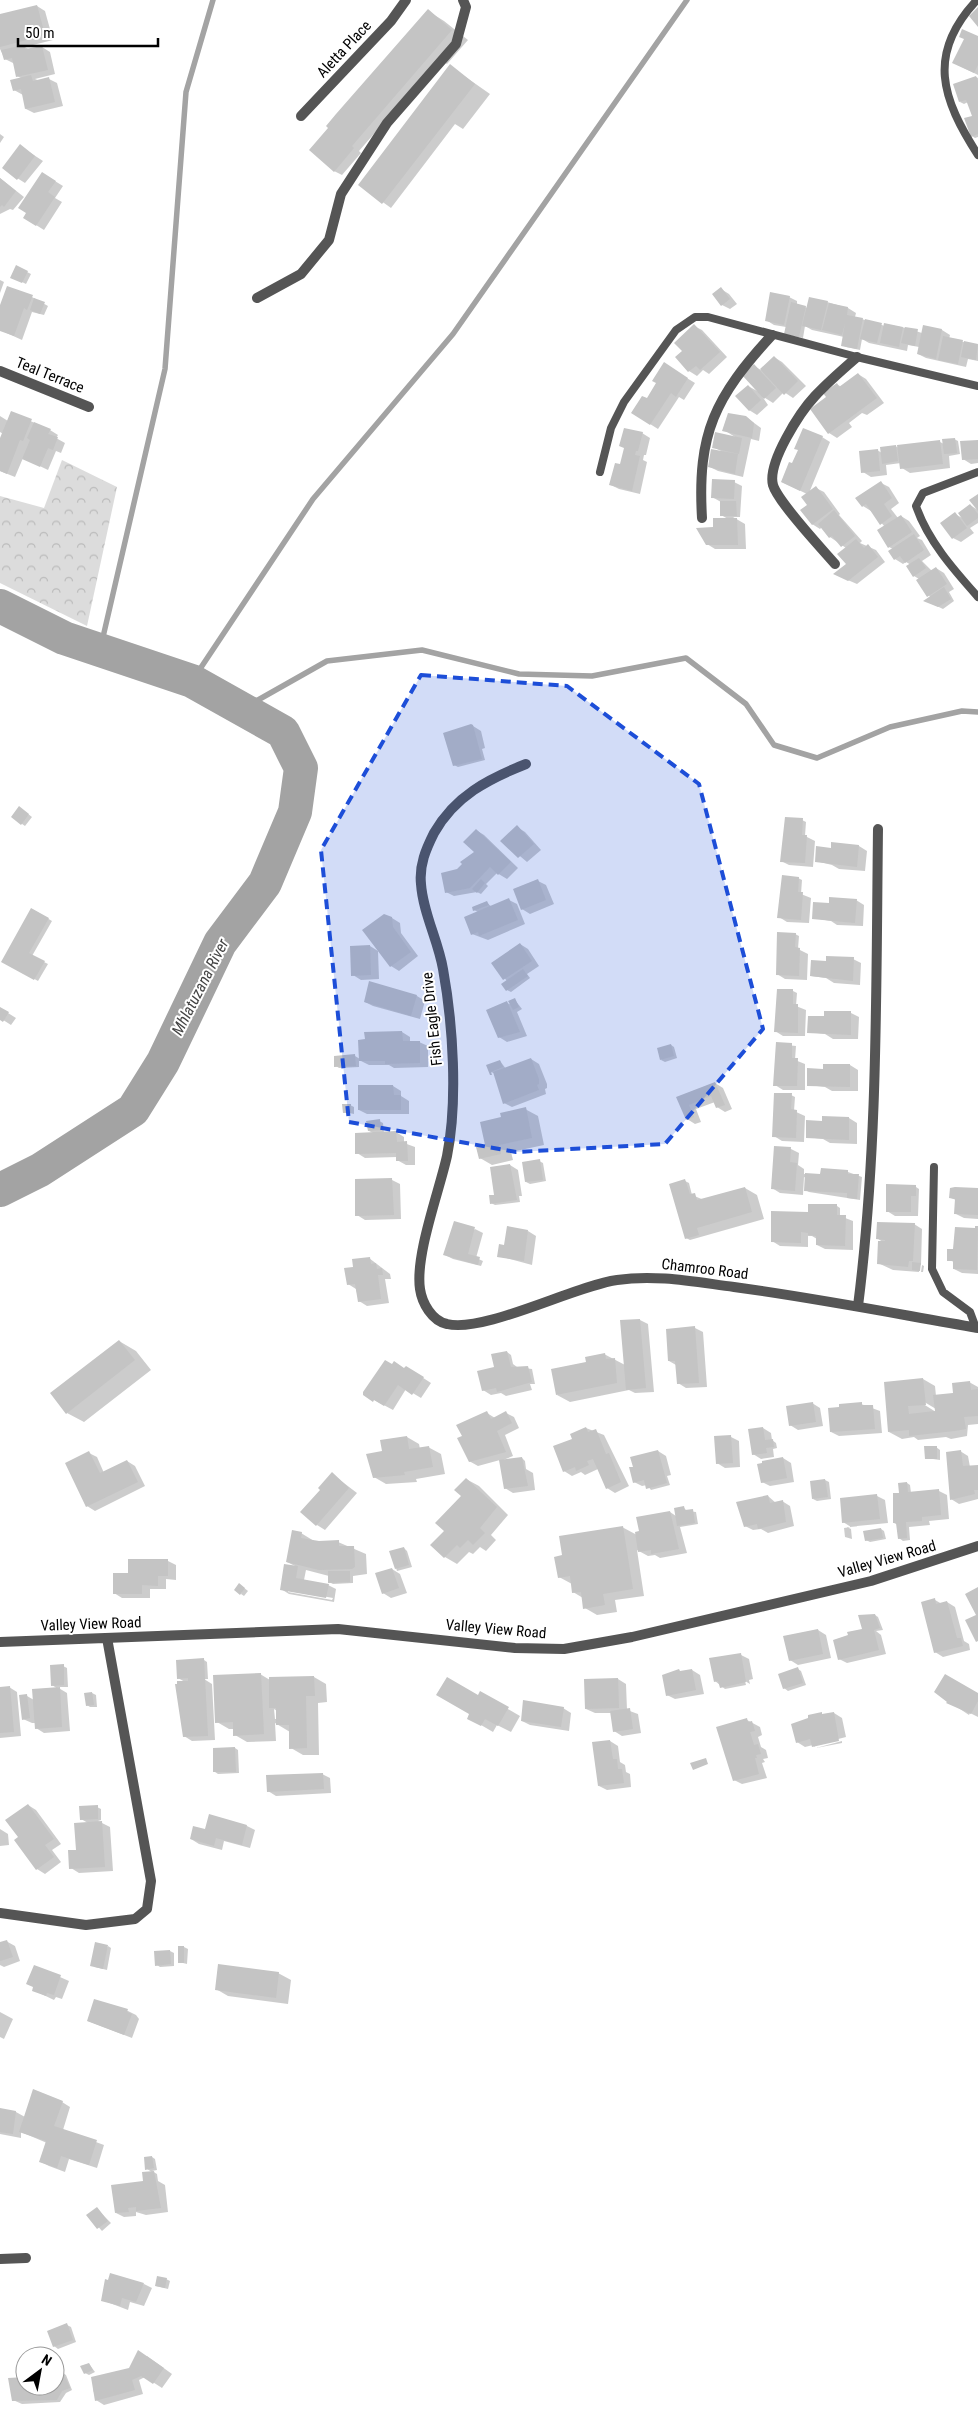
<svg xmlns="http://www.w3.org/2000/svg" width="978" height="2411" font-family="'Roboto Condensed',sans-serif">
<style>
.forest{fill:url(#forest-crowns)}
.shadow{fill:#0003;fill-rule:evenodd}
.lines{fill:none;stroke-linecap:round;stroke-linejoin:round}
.stream{stroke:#a3a3a3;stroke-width:5.5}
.river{stroke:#a3a3a3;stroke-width:34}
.building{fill:#c4c4c4}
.lane{stroke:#555;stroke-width:8}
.street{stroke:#555;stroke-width:10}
.marked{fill:#1d4ed8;fill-opacity:0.2;stroke:#1d4ed8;stroke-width:4;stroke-dasharray:10 6;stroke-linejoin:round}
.labels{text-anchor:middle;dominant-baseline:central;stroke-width:4;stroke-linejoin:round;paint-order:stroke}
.street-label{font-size:15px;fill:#000;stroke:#fff}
.water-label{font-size:16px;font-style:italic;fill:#444;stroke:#fff}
</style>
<defs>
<pattern id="forest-crowns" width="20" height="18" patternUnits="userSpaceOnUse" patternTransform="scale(1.25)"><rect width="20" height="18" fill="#dcdcdc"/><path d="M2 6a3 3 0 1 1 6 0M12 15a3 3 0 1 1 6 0" fill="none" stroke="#bbb"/></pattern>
</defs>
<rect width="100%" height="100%" fill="#fff"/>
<path class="forest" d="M62,460l55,27 -30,139 -87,-43v-87l44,12z"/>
<path class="shadow" d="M37,6l8,5 8,29 -28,7 5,3 12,-3 8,5 5,22 -20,5 5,2 9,-2 8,4 6,23 -29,7 -8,-4 -3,-14 -9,-5 7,-12 -4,-2 -2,-12 -10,-5 -5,-10v-34z
M428,11l16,10 24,19 -21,24 -8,-5 -80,92 2,2 -19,22 -8,-4z
M978,38v37l-24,-12z
M450,66l40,28 -27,35 -8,-5 -64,84 -32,-23z
M976,77l2,1v59l-3,1 -3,-2 1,-20 -5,-14 -4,2 -4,-2z
M0,134l4,3 -4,6z
M20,146l23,15 -18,22 -8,-5z
M0,178l24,19 -11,13 -3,-1 -10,5z
M50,178l13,8 -8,12 7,4 -18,28 -8,-5z
M17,267l14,7 -5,10 -14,-7z
M0,280l4,2 -4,11z
M721,289l8,5 8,10 -7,5 -8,-4z
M32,297l16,9 -4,9 -12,-3 -10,28 -22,-10v-21z
M789,297l8,4v4l11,3 19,-6 21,6 8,5 -1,4 30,9v-2l21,4 16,5 2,-7 18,4 8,5 -1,4 29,6v16l-10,-2 -2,8 -40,-9 -8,-4 1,-7 -11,-2 -1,6 -38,-8 -7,-4 -2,11 -14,-3 -4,-2 2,-8 -32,-7 -7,-4 -2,12 -14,-3 -3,-8 -12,-2 -8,-5z
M694,326l8,4 25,27 -18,17 -6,-4 -6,6 -8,-5 -13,-14 7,-6z
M774,357l8,5 24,24 -13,12 -9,-6 -11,11 -11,-7 6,9 -11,10 -8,-5 -1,-24 11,6 -5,-26 7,4z
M672,369l23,14 -11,17 -5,-3 -21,32 -8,-5 -3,-24 11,-17z
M858,374l8,5 18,24 -17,12 -5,-2 -13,10 3,4 -15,11 -8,-5 -3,-35 11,-14 4,3z
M11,412l39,18 8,5 -2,3 9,5 -4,10 -5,-2 -8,19 -25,-12 -8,19 -15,-6v-30l3,-7 -3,-2v-16l8,5z
M746,417l15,11 -2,13 -8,-2 -8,38 -25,-6 -8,-4 13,-15 -10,-5 22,-10 -11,-7z
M642,433l8,5 -4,17h-2l-1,5 4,2 -7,32 -21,-5 -8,-4z
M822,437l8,5 -21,51 7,-5 8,4 16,22 -1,1 23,26 -2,2 16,7 9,12 -28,22 -14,-6 4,-14 -1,-16 -16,-11 -8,-10 -2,2 -8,-5 -5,-30 -25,-12 11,-17z
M954,439l4,2 2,13 -11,2 1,12 -40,5 -8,-5 -1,-5 -15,2 1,10 -16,2 -8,-5 14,-22 5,3 13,-7 4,2 41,-6 4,2z
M978,441v22l-7,1 -8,-5z
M734,482l8,4 -2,31h-7l12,7 1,25h-31l-8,-5 7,-16 14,-9 -7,-4v-13l-9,-5z
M881,483l8,4 10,16 -8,6 7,9 3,-2 8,5 11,15 -3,2 5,2 9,15 -9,6 10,10 4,-3 8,5 10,16 -5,3 5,9 -11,8 -15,-7 2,-5 -11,-18 -5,-3 -3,-11 -5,-3 -3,2 -8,-5 -2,-10 -4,-2 -4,-20 -14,-16 -8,-5z
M970,505l8,5v13l-8,5 4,5 -13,9 -8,-4 2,-24 9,5z
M473,726l8,5 4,17 -3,1 3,11 -27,7 -4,-2z
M23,810l9,7 -7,9 -13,-9z
M802,820l4,2 -1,14 10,5 -2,26 -24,-2 -8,-4z
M517,827l8,5 16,18 -14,12 -25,-21z
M476,830l8,5 34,33 -11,11 -10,-6 -11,11 2,2 -7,8 -4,-2 -23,4 -8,-4 12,-22 18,-18z
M859,846l8,5 -2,20 -26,-2 -7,-4 -16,-4 14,-12z
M798,878l4,2 -1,14 10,4 -2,25 -22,-1 -8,-5z
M538,881l8,4 8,19 -24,10 -8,-5z
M509,900l8,4 8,20 -37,16 -16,-6 6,-22 -4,-2 13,-7 5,4z
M856,900l8,5 -1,21 -26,-1 -6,-4 -18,-3 17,-14z
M32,909l20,12 -20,35 16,8 -10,17 -35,-20z
M392,918l8,5 1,10 17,23 -19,15 -8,-5z
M795,934l4,2 -1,13 10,5 -1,26 -22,-1 -8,-5z
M520,944l8,5 11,17 -12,8 3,4 -19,14 -4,-2v-9l-15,-18z
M370,946l8,5 1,28 -18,1 -8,-5z
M853,959l8,4 -1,22 -26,-2 -8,-5 -15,-2 14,-14z
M793,991l4,2 -1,13 10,4 -1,26h-22l-8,-5z
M417,996l8,5 -5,18 -47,-13 -8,-4z
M515,1000l7,9 -5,3 10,24 -20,6 -8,-5 8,-34 5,2z
M0,1008l16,10 -5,7 -11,-7z
M851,1013l8,4 -1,22h-25l-8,-5 -16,-2 16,-15z
M402,1032l8,5v5h9l9,4v21l-34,1 -5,-3h-20l-10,-5v7l-20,1 -3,-2 19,-10 5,3z
M777,1044l19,2 -1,14 10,4v26h-22l-8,-5z
M671,1045l3,2 3,11 -12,4 -4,-2z
M531,1059l8,5 8,20v4l-2,1 1,5 -34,13 -8,-4 -10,-30 -4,-1 10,-11 6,8z
M850,1065l8,5v21h-26l-7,-4 -16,-2 15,-15z
M715,1083l8,5 9,21 -7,3 -8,-5 -2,-5 -19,7 5,13 -6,2 -8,-5 -9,-21z
M393,1086l8,5v5l8,5v13h-42l-8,-4z
M791,1095l4,2 -1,14 11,5 -1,26 -22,-1 -8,-5z
M350,1105l4,2v7l-10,-2z
M525,1109l13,7 6,29 -33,7 2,8 -21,5 -12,-7 22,-40z
M823,1117l26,1 8,5v21l-27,-1 -7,-4 -16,-2 16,-15z
M379,1121l4,2 1,10 12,-1 8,5v6l11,4v18h-9l-9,-5v-3l-32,1 -8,-5 16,-20 -4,-2z
M775,1148l16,1 8,4 -1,12 6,4v5l16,1 2,-5 26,2 14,5 -2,23 -51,-8 -4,-2 1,-12 -2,-1 -1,18 -23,-2 -8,-5z
M539,1161l4,2 3,18 -16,3 -4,-2z
M510,1165l8,5 4,26h-3l1,6 -25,3 -4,-2 7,-8z
M392,1180l8,4 1,35 -36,1 -8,-5z
M685,1181l4,2 3,12 12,5 41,-12 12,7 7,24 -74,21 -4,-2z
M916,1187l3,2 -1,27h-23l-8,-5z
M978,1189v30l-14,-1 -8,-4v-14l-5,-2z
M837,1206l3,2v8l13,5v29l-28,-1 -8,-4v-6l-5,-3h-4v11l-28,-1 -8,-5 37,-26z
M914,1224l8,5 -1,36h-2v7l-26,-2 -15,-7 6,-20 -7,-5z
M978,1228v46l-16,-1 -8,-4v-7l-5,-2 6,-8 1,-23z
M475,1229l8,4 -7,25 7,3 -2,5 -28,-7 -8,-4z
M528,1231l8,5 -4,29 -33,-9 6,-10z
M369,1258l21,16 1,5h-6l4,24 -22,3 -8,-5 -3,-12 -8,-5 7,-16z
M922,1265l2,1 -1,6h-2z
M640,1320l8,4 6,68 -19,1 -6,-3 -59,12 -13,-7 31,-32 16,-9 21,11z
M695,1328l8,4 4,55 -21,1 -8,-5 -2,-18 -7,-4z
M119,1341l17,10 15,19 -67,52 -17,-9z
M507,1352l4,3 2,9 4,3 15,2 3,15h-5l2,6 -26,6 -5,-3 -10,2 -8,-5z
M392,1366l22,6 17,11 -10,15 -15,-9 -13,21 -28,-15z
M923,1379l12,7 1,10 19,-2 14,-12 9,5v37l-10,1 -1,11 -16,3 -5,-2 -28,3 -4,-3 -12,2 -13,-7zM921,1400l15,9v3l-16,-10z
M812,1403l8,5 3,18 -25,4 -8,-5z
M861,1404l19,7 2,22 -43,3 -8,-4z
M487,1413l8,5 11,-5 8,4 5,11 -14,7 8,21 -12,5 21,-3 3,3 1,8 7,4 2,17 -22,3 -8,-5 -5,-28 -22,6 -9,-5 -5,-25z
M586,1428l18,7 25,51 -14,7 -8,-5 -9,-19 -13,6 -4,-3 -9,4 -8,-5 9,-32z
M763,1428l8,5 1,7 4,3 1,5 -4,1 1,8 -13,2 -8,-5z
M407,1437l12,7 1,5 8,-2 13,7 4,20 -29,5 1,3 -31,2 -12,-7 -7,-22 17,-3z
M731,1437l8,4 1,26 -15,1 -8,-5z
M936,1447l4,3v10l-14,-2z
M658,1451l8,5 5,19 -4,1 3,9 -19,5 -4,-5 -5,1 -8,-4v-15z
M960,1451l8,5 2,11 8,-1v33l-19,5 -8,-5z
M89,1453l8,4 7,16 23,-12 8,5 10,20 -50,25 -8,-5z
M783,1458l8,5 3,19 -24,4 -8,-4 2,-18z
M332,1474l25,19 -32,37 -8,-5 5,-35z
M466,1479l13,7 29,29 -17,20 5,5 -10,11 -6,-4 -7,7 -4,-2 -12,12 -12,-7 -13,-12 14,-14 16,-35z
M825,1480l4,2 2,17 -14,2 -4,-2z
M907,1483l3,2 1,8 28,-2 8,4 2,24 -20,2 1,4 -21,2 1,13 -7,1 -4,-3 -1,-13 -4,-2 7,-29z
M768,1496l8,7 6,-2 8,5 4,20 -26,7 -7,-4 -8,1 -8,-4z
M877,1496l8,4 3,23 -41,4 4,2 1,10 -7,-2 -1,-9 7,-1 -8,-5z
M683,1507l4,4 9,1 2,12 -18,3 7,26 -27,5 -5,-3 -7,1 -11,-6 7,46 -29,4 2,12 -20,3 -12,-7 -2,-10 -10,-6 -1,-8 -13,-7 5,-21 58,-29 15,8 33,-23 6,4z
M881,1529l3,2 2,8 -16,3 -4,-2z
M301,1533l13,8 24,1 28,12 1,20 -14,2v7l-20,1 -4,-2v-6l-23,-6 -2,10 24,5 8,4 -2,13 -45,-8 -8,-5 14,-23 -8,-4zM288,1590l45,8 -1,2 -44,-8z
M404,1548l3,3 5,16 -15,4 -6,-19z
M168,1561l8,4v15l-10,-1v10h-16v9h-28l-8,-5 15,-19z
M392,1569l8,5 7,19 -16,5 -8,-5z
M243,1587l5,4 -4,5 -3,-2z
M935,1600l7,4 5,-2 8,5 9,34 5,3 1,6 -27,7 -8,-5z
M875,1615l3,2 5,13 -7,1 5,4 5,19 -39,9 -8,-4z
M818,1630l8,5 5,23 -33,7 -8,-5z
M741,1655l8,4 4,20 -4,1 1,4 -5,-3 1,4 -21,4 -10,-8z
M204,1660l3,2 1,17h-4l8,5 3,56 -23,1 -8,-5 1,-54 -7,-4z
M63,1666l4,2 1,19h-11l10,6 3,38 -26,2 -8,-5v-5h-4l-9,-4 4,-23 7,4 24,-11 -6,-4z
M798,1669l3,2 5,14 -18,6 -4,-3z
M692,1670l8,5 4,19 -29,5 -8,-4 15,-23z
M260,1674l10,6 44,-3 12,7 1,18 -9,1 1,52h-16l-12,-7 -1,-16 -15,-9 1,18 -29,1 -12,-7 -1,-6h-5l-12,-7zM274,1709l3,2v8h-2z
M618,1679l8,5 1,26 11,4 3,19 -19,3 -8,-5 -3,-18h-16l-9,-4z
M9,1687l8,5 4,44 -21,2v-50z
M92,1693l4,2 1,12h-7l-3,-2 -1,-11z
M480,1693l40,23 -9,16 -14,-7 -4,7 -24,-14z
M978,1695v22l-8,-4 -1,2 -27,-18z
M563,1708l8,5 -2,18 -39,-6 -8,-4z
M834,1713l8,5 4,19 -31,8v2l-2,-2 -8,2 -8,-5z
M747,1720l13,7 2,8 -4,2 3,10 5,3 2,8 -5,1 2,3 -3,1 5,15 -25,6 -8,-4z
M610,1741l8,5 2,16 5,3 1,7 4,2 1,13 -24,3 -8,-4z
M842,1741v2l-26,5z
M235,1748l3,2 1,23 -21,1 -3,-2z
M322,1774l8,4 1,15 -55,3 -8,-5z
M28,1805l8,5 25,34 -9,6 9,12 -16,12 -8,-5 -17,-32z
M97,1807l4,2v11l-3,1 12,6 3,44 -34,2 -8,-5 17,-45 -7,-4z
M210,1816l37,10 8,4 -5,18 -26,-7 -2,9 -23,-6 -8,-5 14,-8z
M0,1824v5l8,5 1,11 -9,1z
M6,1941l9,5 5,15 -16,6 -4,-2v-21z
M108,1946l3,2 -4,22 -12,-3z
M184,1947l4,2 -1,15 -8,-2z
M170,1951l4,2v13l-14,1 -3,-2z
M35,1966l34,15 -7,18 -6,-2 -2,3 -21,-10z
M278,1973l13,7 -3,24 -60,-8 -12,-7z
M95,2001l33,10 8,4 3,4 -7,19 -44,-17z
M0,2012l13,7 -9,20 -4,-2z
M62,2102l8,5 -7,23 41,15 -7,23 -28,-9 -4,13 -16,-6 -8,-4 6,-19 -26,-11v6l-21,-4v-24l16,2 9,5z
M152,2157l3,2 2,11 -5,1 5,3 1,7 7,4 3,27 -22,3 -10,-3v4l-12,1 -8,-4 36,-41 -5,-3z
M97,2209l14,14 -9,8 -14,-16z
M166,2279l4,2 -2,8 -12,-3z
M144,2284l8,4 -8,18 -14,-4 -2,8 -26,-10z
M67,2325l4,2 5,15 -18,7 -4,-3z
M147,2356l25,18 -10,14 -17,-11 -6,3 4,14 -39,11 -8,-5 -3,-11 37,-20z
M89,2364l6,8 -6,3 -4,-2z
M63,2373l3,2 6,15 -6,3 -6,9 -38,2 -9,-4 12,-22v8h30v-11z"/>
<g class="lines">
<path class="stream" d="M100,650l65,-281 21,-277 27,-92
M192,681l121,-182 140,-165 234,-334
M242,709l85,-48 95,-11 97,24 73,2 94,-18 60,46 28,41 43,13 73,-31 72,-16 16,1"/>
<path class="river" d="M0,606l64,32 128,43 91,51 18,36 -6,44 -30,71 -45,60 -57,119 -30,48 -93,60 -40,20"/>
</g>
<path class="building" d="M37,5l8,30 -45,12v-33z
M978,7v20l-9,-11z
M428,9l24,21 -100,116 2,2 -20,24 -25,-22 19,-22 -2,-2 10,-12z
M962,29l16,7v29l-4,8 -22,-10 12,-24 -5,-2z
M24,45l1,4 17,-3 6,24 -32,7 -4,-19 -8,2 -3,-10z
M450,64l25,20 -93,120 -24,-19z
M31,75l2,6 16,-4 6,25 -30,7 -4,-20 -8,2 -3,-11z
M976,76l2,5v53l-7,3 -7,-19 8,-2 -6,-16 -7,2 -6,-18z
M20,144l15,12 -18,24 -15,-12z
M42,172l14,9 -8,11 7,5 -19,29 -13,-8 3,-5 -8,-5z
M0,178l16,13 -12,16 -2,-2 -2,2z
M16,265l12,6 -6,12 -12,-5z
M7,286l26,9 -6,15 -3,-2 -10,28 -14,-5v-26z
M721,287l9,12 -9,7 -9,-12z
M770,292l20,4 -6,29 -19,-4z
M809,297l19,4 -7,29 -19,-4z
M34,298l11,4 -5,12 -10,-4z
M791,302l15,4 -7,31 -15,-3z
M829,303l19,4 -1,8 16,3 -6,31 -16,-3 4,-23 -3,12 -20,-5z
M865,319l17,4 -5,20 -17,-4z
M884,323l19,4 -4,20 -19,-4z
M694,324l26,28 -20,18 -4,-4 -8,6 -13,-15 7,-6 -8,-8z
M923,325l19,4 -6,30 -19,-5z
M905,327l13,2 -3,17 -14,-3z
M943,336l20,4 -5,24 -20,-4z
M964,341l14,3 -2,16 -15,-3z
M774,356l24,25 -14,14 -24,-26z
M664,362l24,16 -12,19 -5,-4 -21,32 -19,-12 11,-17 5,2 9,-15 -4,-2z
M754,364l22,24 -12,11 -22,-24z
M858,373l19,25 -49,36 -18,-25 16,-12 -3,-4 14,-10 2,4z
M748,385l13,15 -12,11 -14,-15z
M11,411l21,8 -9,22 -3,-1 -13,34 -7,-3v-33z
M728,413l18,3 8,7 -2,15 -30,-7z
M34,422l17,7 -3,5 10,3 -5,13 -5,-2 -8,19 -18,-8 8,-19 -3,-2z
M624,428l19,4 -5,19h-2l-1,4 5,1 -8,35 -23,-6 6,-22 5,1 4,-16 -5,-2z
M803,428l20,8 -23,55 -19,-9 8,-20 3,1 6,-13 -4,-1z
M715,432l27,6 -3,16 -27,-6z
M955,438l2,15 -13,1 -2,-15z
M940,440l3,24 -43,5 -3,-24z
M978,440v19l-16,1 -2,-19z
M896,445l2,16 -16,3 -2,-17z
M711,449l27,5 -3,20 -27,-7z
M878,449l2,22 -19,2 -2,-22z
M712,479l23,1 -1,19 -23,-1z
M881,481l11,17 -8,6 8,12 -12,9 -14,-21 -4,3 -7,-9z
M816,486l17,23 -21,16 -12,-15 7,-5 -6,-8z
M978,494v17l-9,-11z
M720,501h16l1,15h-17z
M970,504l8,10v4l-11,8 -9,-13z
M834,510l21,26 -14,11 -9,-11 -3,2 -11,-14z
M955,512l12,16 -15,11 -12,-16z
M901,515l11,17 -24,16 -11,-18z
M713,518h24l1,27h-32l-10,-17 17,-1z
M914,534l10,16 -19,13 -5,-7 -6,4 -6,-9z
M856,539l8,9 4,-4 10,13 -30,24 -15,-7 13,-10 -9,-10z
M919,558l7,10 -13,9 -7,-11z
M936,567l11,17 -20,13 -11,-17z
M944,587l7,12 -13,8 -15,-6z
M471,724l2,1 9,34 -29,7 -10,-33z
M19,806l10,8 -8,11 -10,-8z
M785,817l18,1 -1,17h5l-2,28 -25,-1z
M517,825l17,19 -16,14 -18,-17z
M476,829l35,33 -13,13 -8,-8 -20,21 -25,5 -4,-20 16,-4 5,-5 -2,-2 14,-10 -11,-10z
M831,842l28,3 -2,22 -42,-5 1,-16 15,2z
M782,875l17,2 -1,15h5l-2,28 -24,-2z
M481,879l4,4 -8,10 -5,-4z
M538,879l8,21 -25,10 -8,-21z
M829,897l28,2 -2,24 -43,-4 1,-17 16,1z
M509,898l9,22 -39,16 -1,-4 -7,3 -7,-18z
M487,901l2,4 -16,6 -1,-4z
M31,908l18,10 -20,35 16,8 -11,19 -33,-18z
M384,914l8,3 1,10 18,25 -21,15 -28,-37z
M777,932l19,1 -1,14 5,1 -1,28 -23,-1z
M520,943l12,18 -29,19 -12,-17z
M370,945l1,30 -20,1 -1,-30z
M826,956l28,1 -1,24 -43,-5 1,-16 15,1z
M523,969l5,7 -22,15 -5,-7z
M369,981l48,14 -6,21 -47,-14z
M777,989h16v15h5v29l-24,-1z
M515,998l4,9 -6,3 -5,-9z
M507,1001l13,31 -22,6 -12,-28z
M0,1007l9,5 -6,10 -3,-2z
M824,1011h27v24l-44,-2 1,-17h16z
M402,1031l1,10h17v22l-35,1v-3h-26l-1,-21 7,-1 -1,-7z
M776,1042l16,1v15h6l-1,28h-24z
M671,1044l3,12 -14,4 -3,-12z
M355,1054l1,12 -22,1v-11z
M531,1058l8,21v5l-2,1 2,5 -36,14 -10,-32z
M500,1060l3,7 -12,5 1,3h-2l-4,-10z
M823,1064h27v23l-43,-1v-18l16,1z
M715,1082l10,23 -9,3 -5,-12 -22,9 5,12 -8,3 -10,-23z
M358,1085h35l1,10h7v15h-43z
M774,1093h18l-1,16 6,1 -1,28 -24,-1z
M342,1104h9v9h-8z
M526,1107l6,31 -33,7 2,9 -22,5 -3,-12 9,-2 -5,-23 21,-5 -1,-4z
M822,1116l27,1v23l-43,-2v-18l16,1z
M380,1119l1,11 -13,1 -2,-10z
M396,1131l1,11 10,-1 1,20h-12v-8l-41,1v-21z
M774,1146l17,1 -1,15 7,1 -2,28 -24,-2z
M540,1159l3,21 -18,2 -3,-20z
M510,1164l7,36 -27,4 -1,-9h5l-4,-28z
M821,1168l27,2v4h11l-2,25 -10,-1v-5l-43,-2 1,-18 15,1z
M392,1178l2,37 -39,1v-37z
M685,1179l5,15 5,-1 2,7 48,-13 7,25 -55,16 2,7 -14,4 -16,-55z
M886,1184l30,1v11h-5v16h-25z
M955,1187l23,1v27l-24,-1 1,-15 -6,-1 1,-10z
M808,1204h29v11h9l-1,31 -29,-1v-9l-8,-1v-2l-7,-1v11l-30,-1v-31l37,1z
M454,1221l21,6 -7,27 12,3 -2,8 -35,-10z
M877,1222l38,1 -2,38h-4l-1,6 -31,-3 1,-23h7v-1l-9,-1z
M507,1226l21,4 -4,31 -27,-4 2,-13 5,1z
M975,1226h3l-1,44 -24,-1v-8h-6v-12h6l2,-22 20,1z
M370,1257l1,7 5,-1 1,6 5,-1 1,7h-5l3,24 -23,3 -3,-18 -8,1 -3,-17 9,-1 -1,-8z
M912,1262l9,1 -1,8 -8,-1z
M640,1319l6,69 -20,2 -6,-70z
M695,1326l4,57 -22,1 -2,-23h-7l-2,-32z
M119,1340l16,20 -69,54 -16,-21z
M507,1351l4,16 17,-1 4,16 -35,10 -1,-4 -14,3 -5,-20 17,-4 -3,-13z
M605,1353l1,6 9,-1 2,25 -61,12 -5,-26 35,-7 -1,-5z
M385,1360l7,4 2,-3 10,7 2,-2 18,11 -12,18 -14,-10 -14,21 -10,-6 -1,2 -10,-7v-3z
M923,1378l3,27 -18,1 1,8 26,-3 -2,-16 20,-2 -1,-10 18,-2 1,9 7,-1v27l-14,1 2,12 -11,2 -46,5v-6l-21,2 -4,-50z
M813,1402l3,20 -27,4 -3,-20z
M862,1402v3h11l2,24 -45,3 -2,-24 11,-1v-3z
M487,1411l4,8 15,-8 6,12 -15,8 9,21 -37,10 -12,-24 5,-2 -6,-11z
M586,1427l2,5 8,-3 10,25 3,-1 12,29 -15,7 -13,-30 -6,2 2,4 -13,6 -1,-4 -12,5 -10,-26 19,-7 -2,-5z
M763,1427l2,13 8,-1 1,8 -8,1 1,5 -15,2 -4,-26z
M731,1435l2,28 -17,1 -2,-28z
M407,1436l2,13 20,-3 4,21 -29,5 1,3 -32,3 -7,-24 16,-3 -2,-11z
M924,1446h13v13h-12z
M658,1450l9,33 -21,6 -2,-9 -11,3 -4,-16h4l-3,-10z
M961,1450l2,16 15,-1v25h-4l1,4 -25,6 -4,-48z
M89,1451l11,22 27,-13 11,22 -52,25 -21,-44z
M522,1457l6,29 -24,3 -5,-29z
M783,1457l4,21 -26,5 -4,-19 5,-1v-2z
M332,1472l17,16 -33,38 -16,-14 20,-22 -2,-2z
M466,1478l31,29 -17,21 5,5 -12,12 -5,-5 -8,8 -3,-3 -13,13 -14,-13 14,-14 -9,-8 26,-27 -7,-6z
M825,1479l3,18 -16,2 -2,-18z
M907,1482l1,10 31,-3 2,26 -19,2v4l-16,1 1,16 -9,1 -2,-16h-3v-30h6l-1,-10z
M877,1494l3,25 -38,4 -2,-25z
M768,1495l2,8 13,-3 3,22 -28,7 -1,-5 -13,3 -8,-25z
M684,1506l1,4 8,-1 2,14 -18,3 -3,-18z
M670,1511l9,38 -28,5v-4l-13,2 -3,-20 4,-1 -3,-14z
M623,1526l10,63 -30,5 2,11 -22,4 -2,-17 -9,1 -2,-17 -12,2 -4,-21 8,-2 -3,-19z
M881,1528l2,10 -18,3 -2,-10z
M292,1530l10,2 -1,6 18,3 20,-1v6h15l1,21 -3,2 -33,1 -33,-8z
M404,1547l5,18 -14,4 -6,-18z
M128,1559h40v17h-10v10l-16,-1v9h-29v-21h15z
M284,1564l14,2 -2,12 33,6 -3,14 -46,-8z
M392,1568l7,20 -17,6 -7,-21z
M328,1571h22v11l-22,1z
M239,1583l6,5 -5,7 -6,-5z
M978,1587v54l-2,1 -11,-22 11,-5 -11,-21z
M935,1598l1,6 11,-3 10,37h4l2,8 -29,7 -13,-51z
M875,1614l5,14 -6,2 5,20 -41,10 -5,-20 15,-5 -1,-3 15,-3 -4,-14z
M818,1629l5,25 -34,7 -6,-25z
M741,1653l5,29 -26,6 -2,-7 -4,1 -5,-24z
M204,1658l4,78 -25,1 -8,-53h2v-3h11v-3l-11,1 -1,-19z
M64,1664v21l-13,1 -1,-21z
M798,1667l5,16 -20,6 -5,-15z
M679,1669l1,2 12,-2 4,21 -30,6 -4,-21z
M261,1673l3,61 -31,2v-14l-18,1 -2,-48z
M945,1674l33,19v8l-7,13 -25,-11 1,-1 -13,-10z
M314,1676l1,20h-9l1,52 -18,1v-24h-13v-17h-7v-31z
M447,1677l31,18 2,-4 29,16 -11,19 -13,-7 -4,7 -14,-7 2,-5 -33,-19z
M618,1678l1,30 -34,1 -1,-30z
M10,1686l4,46 -14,1v-46z
M60,1687l2,40 -27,2 -3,-40z
M92,1692l2,13 -8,1 -2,-13z
M27,1694l3,24 -8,2 -3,-25z
M523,1700l41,7 -3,20 -40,-6z
M630,1708l3,21 -20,3 -3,-21z
M822,1712v2l12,-2 5,29 -27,6 -2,-8 -14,4 -5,-19 17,-6v-3z
M747,1718l1,4 4,-1 3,10 -5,1 4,13 4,-1 3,10 -5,1 1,3h-2l4,16 -26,7 -17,-54z
M610,1740l3,19h4l1,10h4l2,14 -26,3 -6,-44z
M235,1747l1,25h-23v-24z
M706,1758l2,6 -15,6 -3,-7z
M323,1773l1,16 -57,3 -1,-17z
M28,1804l26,35 -9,6 9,12 -18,13 -22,-30 4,-3 -13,-17z
M98,1805v14l-18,1 -1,-14z
M209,1814l38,11 -5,20 -26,-7 -2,8 -24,-7 3,-13 12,3z
M102,1821l3,46 -36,2 -1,-19h8l-2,-27z
M7,1940l6,17 -13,4v-19z
M95,1942l13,3 -5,24 -13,-3z
M178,1946h6v17h-6z
M170,1950l1,14 -16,2 -1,-15z
M218,1964l61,8 -3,26 -61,-8z
M34,1965l27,10 -7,20 -7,-2 -1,3 -14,-5 1,-4 -7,-3z
M94,1999l34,10 -1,3 5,2 -8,21 -37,-14z
M33,2089l30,12 -9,25 43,14 -8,25 -28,-9 -4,12 -18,-6 7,-21 -27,-9z
M0,2108l16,3 -3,23 -13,-2z
M152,2156l2,12 -9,2 -1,-13z
M154,2171l7,37 -25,3v-4l-8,1 1,4 -14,1 -4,-28 32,-4 -1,-9z
M97,2207l11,14 -11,8 -11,-14z
M110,2273l34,10 -8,19 -14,-4 -2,8 -19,-5 4,-22 3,1z
M157,2276l10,2 -2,10 -10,-2z
M67,2323l6,17 -20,7 -6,-16z
M138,2350l26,18 -11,16 -12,-8 -9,4 3,10 -40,11 -4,-24 38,-9z
M89,2363l4,7 -9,4 -4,-8z
M63,2372l7,16 -8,3 -5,9 -45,1 -4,-23 17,-1v9h30v-11z"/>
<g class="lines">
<path class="lane" d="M977,0c-51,54 -35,99 1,155
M600,472l11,-44 13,-26 52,-72 19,-13h13l149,40 121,29
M978,472l-55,21 -7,13c12,35 38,64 62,91
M934,1167l-2,102 11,23 27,20 6,16"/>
<path class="street" d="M301,116l90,-95 15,-21
M257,298l44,-24 28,-34 12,-46 46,-71 69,-79 10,-37 -3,-7
M0,371l89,36
M702,518c-5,-85 13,-121 70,-183
M835,564c-13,-15 -57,-62 -62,-79 -6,-22 27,-73 42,-89 13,-14 27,-26 42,-39
M526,764c-38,15 -71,32 -92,69 -8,16 -15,32 -13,51 2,29 17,56 22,85 10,55 15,132 4,187 -8,36 -32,99 -27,133 2,14 12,32 27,35 38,9 127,-38 170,-44 39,-6 78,2 117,7 82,11 163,27 244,41
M858,1306c20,-157 18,-318 20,-477
M0,1642l338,-13 177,19 49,1 68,-12 239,-56 107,-35
M0,1913l86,12 49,-6 12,-10 4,-28 -44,-243
M0,2259l26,-1"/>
</g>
<path class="marked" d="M421,675l146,11 132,98 64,245 -98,115 -149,8 -167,-30 -28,-272z"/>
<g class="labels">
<g class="street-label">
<text transform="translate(344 49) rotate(-47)">Aletta Place</text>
<text transform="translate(50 375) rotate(22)">Teal Terrace</text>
<text transform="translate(432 1019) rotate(-96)">Fish Eagle Drive</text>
<text transform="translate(705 1269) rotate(7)">Chamroo Road</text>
<text transform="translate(887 1559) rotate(-16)">Valley View Road</text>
<text transform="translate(91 1624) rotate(-2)">Valley View Road</text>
<text transform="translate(496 1629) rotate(5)">Valley View Road</text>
</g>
<g class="water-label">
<text transform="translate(200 987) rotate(-63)">Mhlatuzana River</text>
</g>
</g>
<g transform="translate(40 2371) rotate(32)"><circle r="24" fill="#ffffff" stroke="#999999"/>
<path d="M0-4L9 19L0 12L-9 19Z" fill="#000000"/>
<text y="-8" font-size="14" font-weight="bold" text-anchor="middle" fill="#000000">N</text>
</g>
<path d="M18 38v8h140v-8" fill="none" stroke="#000000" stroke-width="2.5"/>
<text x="25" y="38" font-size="15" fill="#000000" stroke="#ffffff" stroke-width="4" paint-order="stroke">50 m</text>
</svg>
